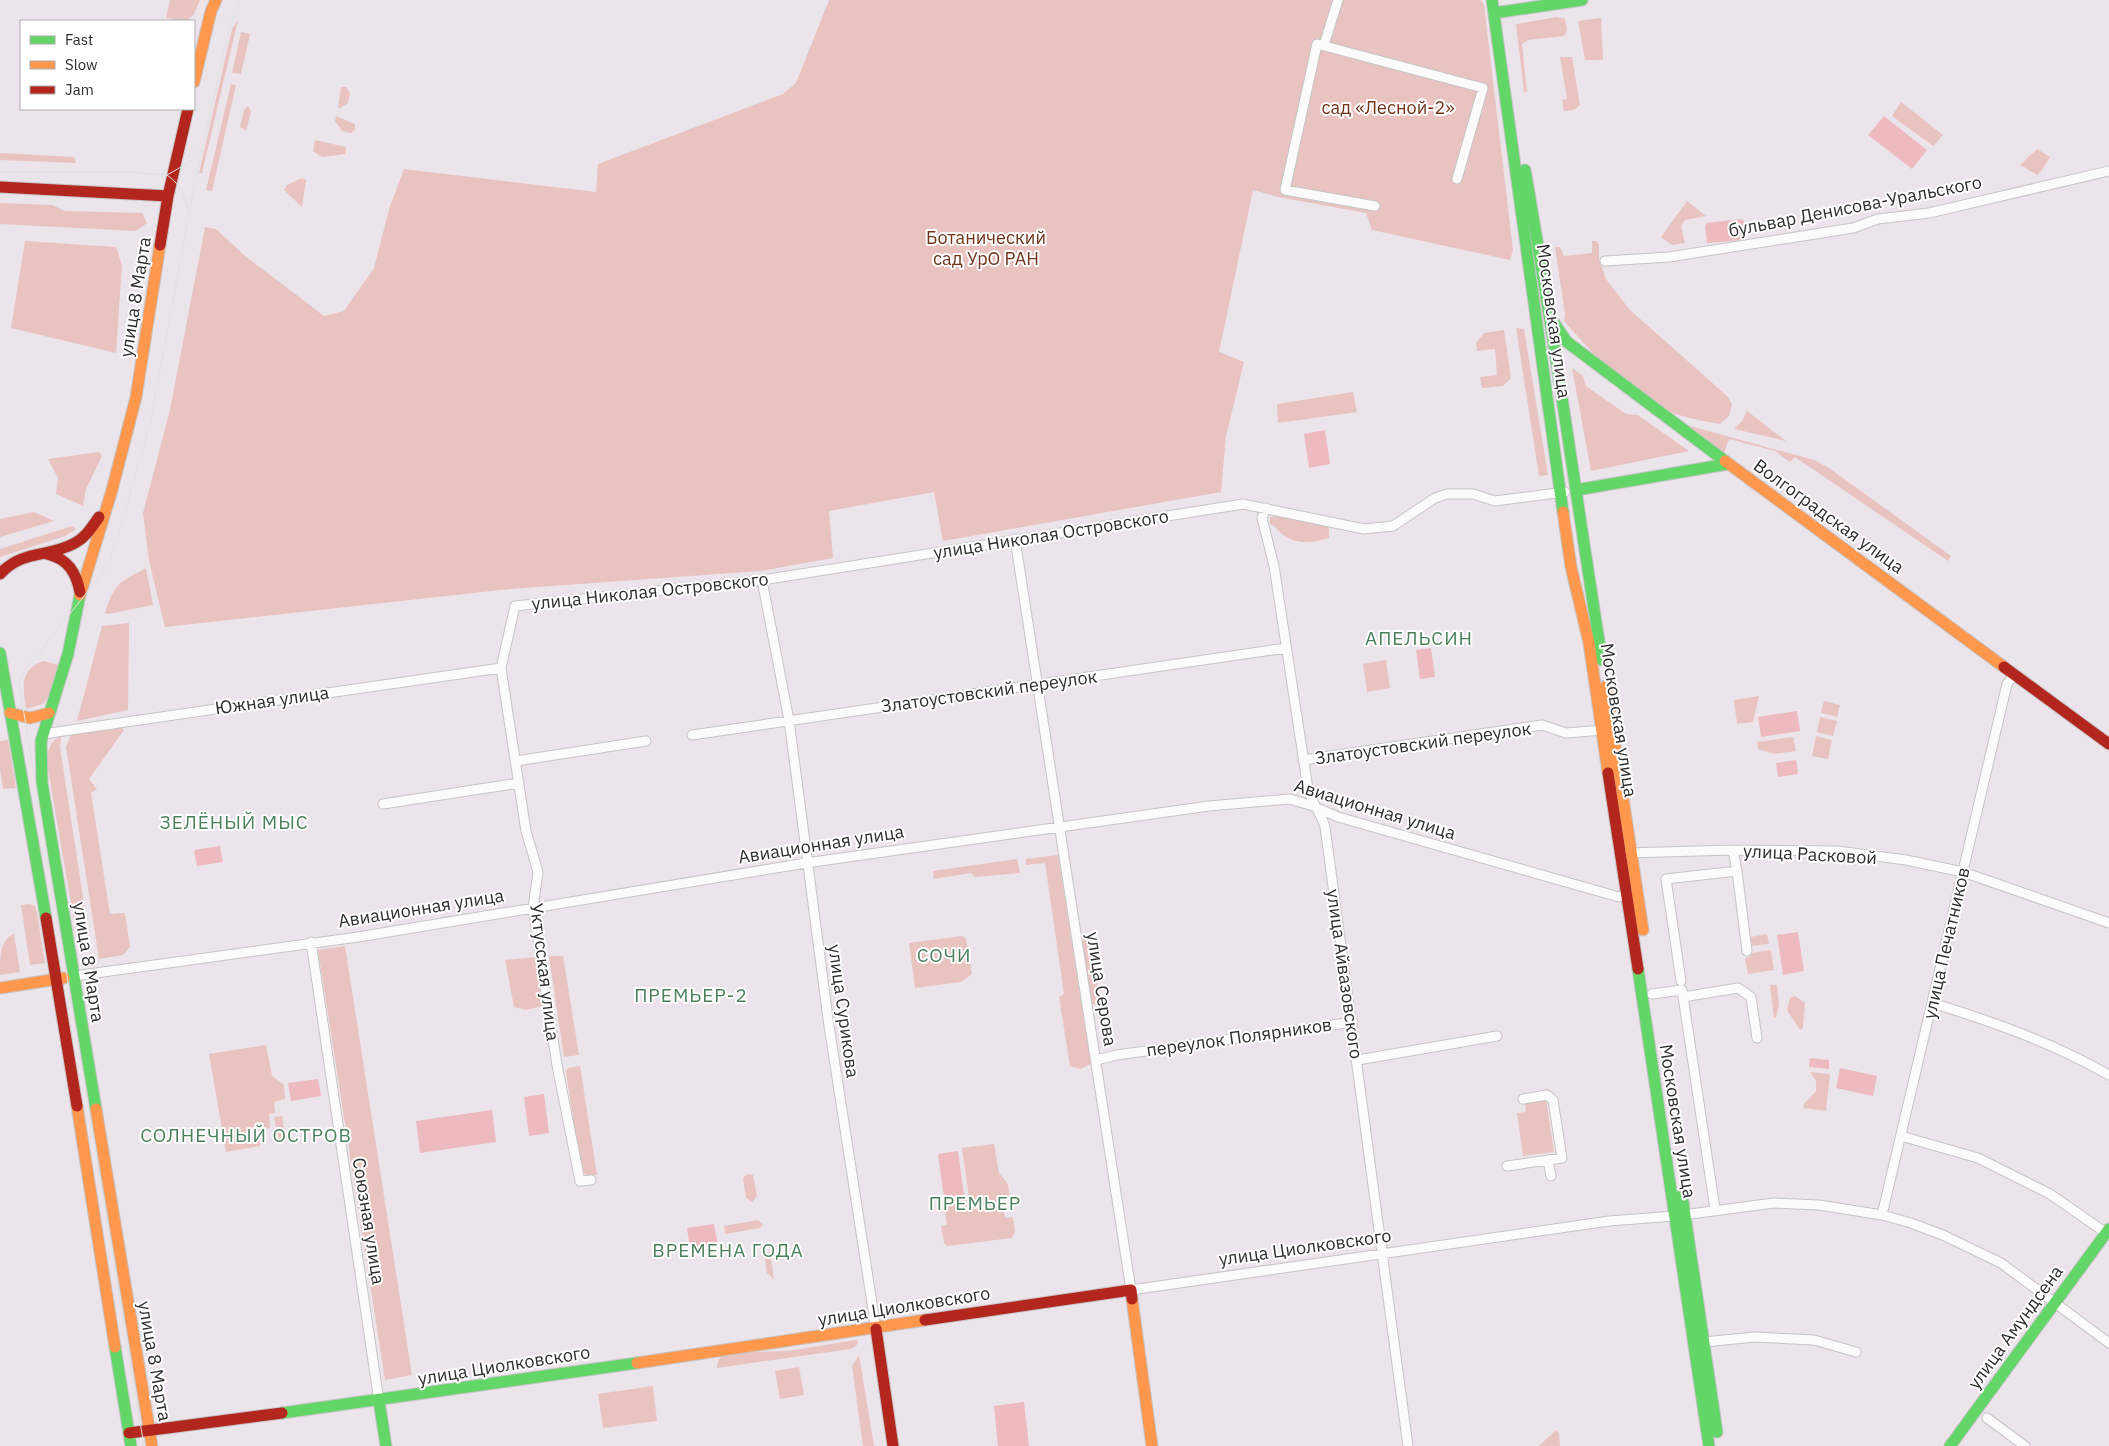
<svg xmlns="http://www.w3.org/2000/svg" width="2109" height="1446" font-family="'IBM Plex Sans',sans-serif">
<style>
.green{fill:#e9c3c0}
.pitch{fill:#edbac0}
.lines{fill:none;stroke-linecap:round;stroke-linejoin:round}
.street-casing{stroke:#c5c4c6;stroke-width:11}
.fast-casing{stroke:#c5c4c6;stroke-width:13}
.slow-casing{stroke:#c5c4c6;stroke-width:13}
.jam-casing{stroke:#c5c4c6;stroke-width:13}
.street{stroke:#fcfbfc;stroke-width:9}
.fast{stroke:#63d668;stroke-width:11}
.slow{stroke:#ff974d;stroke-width:11}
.jam{stroke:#b3261e;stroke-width:11}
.tram{stroke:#dfe1e0;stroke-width:1}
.labels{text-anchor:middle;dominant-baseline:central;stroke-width:4;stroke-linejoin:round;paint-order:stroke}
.park-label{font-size:18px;fill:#6f3319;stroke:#fff}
.street-label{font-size:18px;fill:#2d2d2d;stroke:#fff}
.neighbourhood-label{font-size:19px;letter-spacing:1px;fill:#4b805d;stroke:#fff}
</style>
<rect width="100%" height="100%" fill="#ece4eb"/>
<path class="green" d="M170,0h30l-6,14 -7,7 -21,-3z
M829,0h652l3,5 29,245 -3,10 -138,-30 -6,-17 -88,-16 -25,-7 -34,162 25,10 -18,74 -5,56 -278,49 -9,-49 -105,19 4,47 -73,13 -250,18 -345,38 -16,-66 -6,-48 27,-103 35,-183 11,2 28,26 80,61 20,-5 30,-43 16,-62 14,-37 192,23 2,-28 185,-70 13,-11z
M1557,17l8,2 2,11 -3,6 -36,4 -6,4 5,48h-3l-8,-68z
M1601,18l2,42h-18l-7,-39z
M238,20l-36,153h-3l33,-144z
M241,32l9,2 -9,40 -9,-1z
M1560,57h12l8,48 -6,5 -10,1 -2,-11 5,-1z
M231,84l5,1 -24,106 -6,-1z
M341,87h5l4,6 -2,10 -8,5h-2z
M1901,102l42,33 -10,11 -41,-30z
M248,106l3,5 -5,20 -6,-4 4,-17z
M336,116l19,8v6l-4,3 -9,-2 -7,-10z
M315,140l31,7v7l-24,3 -9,-6z
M2037,149l13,8 -8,13 -5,5 -17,-10z
M0,153l74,4 2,6 -76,-3z
M302,178l4,2 -4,27 -18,-17 3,-5z
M1687,201l19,15 -21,4 -4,6 4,17 -13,2 -11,-8z
M0,203l52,2 13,6 77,2 5,10 -11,8 -136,-7z
M25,241l91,6 6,18 -6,88 -105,-25z
M1592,241h4l3,3v15l7,20 23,30 98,87 5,8 -3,12 -9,8c-16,-3 -36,-6 -52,-13 -42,-20 -74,-56 -104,-90l1,-7 -10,-67h5l4,9 28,-3z
M1516,328l8,1 24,146 -9,1z
M1504,330l7,48 -8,8 -21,2 -2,-11 17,-2 -2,-26 -18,2 -1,-8 8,-10z
M1572,368l11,8 3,10 40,28 12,1 51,36 -98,20z
M1353,392l4,20 -79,11 -1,-19z
M1747,411l39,30 -52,-12 8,-8z
M1683,424l131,36 15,8 122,88 -3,5 -153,-104 -5,5 -15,-11 -46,-12 -5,14z
M99,452l3,4 -16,33 -3,17 -27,-12 2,-16 -10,-19z
M34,512l20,9 -54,16v-18z
M1281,515l48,12v11c-15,5 -34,7 -47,-4 -5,-4 -6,-8 -12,-10v-7z
M72,526l4,3 -11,7 -65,21v-8z
M146,568l7,37 -45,9 -3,-1c10,-31 14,-30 41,-45z
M129,623l-1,87 -51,11 25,-95z
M1386,660l4,28 -23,4 -4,-28z
M44,661l15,4 -10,31 -6,8 -17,5c-3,-22 -7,-40 18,-48z
M1759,696l-6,26 -16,2 -3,-24z
M1824,701l16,4 -3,12 -16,-4z
M1820,717l17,4 -4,15 -16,-4z
M120,726l4,4 -35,49 8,10 -6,4 19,121 15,-1 5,34 -7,8 -24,4 -33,-212 6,-15z
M61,735l-1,12 31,202 -12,2 -32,-188c0,-13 3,-21 14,-28z
M1816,736l16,4 -4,19 -16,-3z
M1793,737l3,14 -22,3 -16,-5 -1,-7z
M8,740l8,48 -13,1 -3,-20v-28z
M1058,855l33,209 -11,5 -10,-3 -11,-69 5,-3 -19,-131 -19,2v-6z
M1017,859l3,14 -45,4 -4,-4 -37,6 -1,-8z
M30,904l5,2 2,7 8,50 -15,2 -9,-60z
M14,934l6,38 -20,3c0,-17 0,-36 14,-41z
M1767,934l2,10 -17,2 -2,-9z
M962,936l4,3 6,35 -11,8 -46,6 -6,-45z
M1090,937l10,68 -9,-1 -10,-63z
M345,946l67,429 -27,5 -67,-430z
M1771,950l3,20 -26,4 -3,-16 5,-1 1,-4z
M549,956h14l16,99 -15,2z
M537,957l5,49 -16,4 -12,-3 -9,-47z
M1770,985h7l2,20 -3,13h-2z
M1795,996l10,7 -2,25 -3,2 -13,-20 3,-12z
M266,1045l6,31 12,9 1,14 -11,3 1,11 -6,1 1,14 -11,2 1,16 -34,6 -17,-98z
M580,1066l17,109h-11l-5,-6 -15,-97 2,-4z
M1810,1072l20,2 -4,37 -23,-3 1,-4 12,-13v-10z
M1546,1098l8,54 -31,4 -6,-43 9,-1 -1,-10z
M282,1116l4,23 -7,1 -5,-23z
M994,1144l5,29 9,11 2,15 -8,1 3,18 8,-1 2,15 -3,6 -65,8 -3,-3 -3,-17 6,-1 -2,-14 -6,1 -1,-10 31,-4 -7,-50z
M747,1174l6,1 4,21 -5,6 -6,-4 -3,-20z
M758,1220l5,5 -3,3 -35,6 -1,-8z
M770,1252l4,27 -7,-6 -3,-20z
M856,1340l2,2 -2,4 -5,3 -134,19 1,-7 3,-4 28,-5 39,-1z
M859,1355l15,91h-11l-11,-80z
M799,1367l5,28 -24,4 -5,-28z
M653,1386l4,35 -54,7 -5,-34z
M1556,1430l3,3 1,13h-21z"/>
<path class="pitch" d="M1884,116l43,34 -15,19 -44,-34z
M1741,219l3,2 2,16 -3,3 -36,3 -2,-17 2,-3z
M1325,430l5,34 -21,4 -5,-34z
M1431,648l4,29 -15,2 -4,-29z
M1797,711l3,20 -39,6 -3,-20z
M1796,760l2,14 -20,3 -2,-14z
M220,846l3,16 -26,4 -3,-16z
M1798,932l6,39 -21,4 -6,-40z
M1810,1058l19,2v9l-20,-2z
M1840,1068l37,8 -4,20 -37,-8z
M318,1079l3,17 -30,5 -3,-18z
M544,1094l5,39 -20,3 -5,-39z
M492,1110l4,32 -76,11 -4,-32z
M958,1151l6,44 -20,3 -6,-44z
M714,1224l4,21 -28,4 -3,-21z
M1024,1402l5,44h-31l-4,-40z"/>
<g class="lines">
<g class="street-casing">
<path id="street" d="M1324,45l14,-45
M1375,206l-90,-16 32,-146 166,44 -26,91
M1605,261l64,-4 184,-29 25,-9 51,-6 180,-42
M1266,508l-4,10 12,48 34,223c5,16 13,24 17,38l83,619
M1015,539l116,751 478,-69 66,-5 99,-13 45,2 63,10 29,8 34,13 56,27 108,80
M762,580l27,140 40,306 47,303
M43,734l458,-66
M692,735l594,-87
M1303,760l239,-35 24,8 37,-3
M516,761l130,-20
M383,804l136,-21
M1627,853l106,-3 104,1 69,9 57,12 146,51
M1737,871l10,80
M311,942l68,459
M74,976l284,-39 448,-74 403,-57 81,-7 23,7 25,11 281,80 11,-5
M1681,981l-15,-102 71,-8 -4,-21
M1652,994l30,-4 33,219
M1683,997l55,-9 13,9 6,41
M1932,1003c62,19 121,40 177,72
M1096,1060l21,-5 236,-33
M1358,1060l139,-24
M1901,1136l77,22 72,36 59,41
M1548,1160l3,16
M1507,1166l55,-8 -9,-58 -6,-5 -24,4
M591,1180l-11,1 -23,-116 -24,-157 5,-36 -12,-41 -25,-163 14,-62 247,-26 481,-76 121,25 29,-3 42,-28 12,-4h26l22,7 70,-9
M1882,1215l125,-531 8,-10
M1704,1342l51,-5 59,3 42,12
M1987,1418l38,28"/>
</g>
<g class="fast-casing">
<path id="fast" d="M1492,0l71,512
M1494,13l88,-13
M1525,170c29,163 51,327 77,490
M1550,317l17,25 158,119
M1576,490l152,-26
M80,595l-12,59 -27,87 1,42 54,326
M0,653l46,265
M1638,969l71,477
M1682,1195l35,237
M115,1347l16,99
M379,1401l7,45
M282,1413l355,-50
M1950,1446l159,-217"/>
</g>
<g class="slow-casing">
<path id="slow" d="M194,82l17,-71 5,-11
M1725,461l279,206
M1563,512l8,55 18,76 19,130
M80,595l32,-105 24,-93 24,-152
M1606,686l37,244
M10,713l20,5 19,-5
M0,988l64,-10
M77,1106l38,241
M96,1109l56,337
M1132,1299l20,147
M637,1363l288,-43"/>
</g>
<g class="jam-casing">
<path id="jam" d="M0,187l168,9
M160,245l8,-49 20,-87
M47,554c21,5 29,18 33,38
M0,574c23,-25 48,-16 75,-31 11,-6 17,-16 24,-26
M2004,667l105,77
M1608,773l30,196
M46,918l31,188
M925,1320l206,-30 1,9
M876,1329l17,117
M129,1433l153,-20"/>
</g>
<use href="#street" class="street"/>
<use href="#fast" class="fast"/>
<use href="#slow" class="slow"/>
<use href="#jam" class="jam"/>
<path class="tram" d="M0,172h127l40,3 28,-16 5,-9
M163,173c15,7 23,22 25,38
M144,1446l-125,-763 3,-9 85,-107 14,-41 30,-107 45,-242 33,-147 11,-30"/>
</g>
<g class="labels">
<g class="park-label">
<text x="1388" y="107">сад «Лесной-2»</text>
<text x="986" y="237">Ботанический<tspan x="986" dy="21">сад УрО РАН</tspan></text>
</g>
<g class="street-label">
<text transform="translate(1855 206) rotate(-11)">бульвар Денисова-Уральского</text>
<text transform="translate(135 297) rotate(-81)">улица 8 Марта</text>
<text transform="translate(1554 321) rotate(82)">Московская улица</text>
<text transform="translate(1829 516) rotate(36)">Волгоградская улица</text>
<text transform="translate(1051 534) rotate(-9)">улица Николая Островского</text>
<text transform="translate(650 591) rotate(-6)">улица Николая Островского</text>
<text transform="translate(989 691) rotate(-8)">Златоустовский переулок</text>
<text transform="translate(272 700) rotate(-8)">Южная улица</text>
<text transform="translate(1619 720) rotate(81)">Московская улица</text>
<text transform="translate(1423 743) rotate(-8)">Златоустовский переулок</text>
<text transform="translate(1375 809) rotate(17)">Авиационная улица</text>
<text transform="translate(821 844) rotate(-9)">Авиационная улица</text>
<text transform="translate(1810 854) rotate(3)">улица Расковой</text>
<text transform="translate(421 908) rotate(-9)">Авиационная улица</text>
<text transform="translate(1946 943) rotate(-77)">улица Печатников</text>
<text transform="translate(89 962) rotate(81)">улица 8 Марта</text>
<text transform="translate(545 972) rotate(83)">Уктусская улица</text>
<text transform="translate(1345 974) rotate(82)">улица Айвазовского</text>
<text transform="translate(1102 989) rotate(81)">улица Серова</text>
<text transform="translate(844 1011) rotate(82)">улица Сурикова</text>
<text transform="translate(1239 1037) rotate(-8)">переулок Полярников</text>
<text transform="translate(1678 1121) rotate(81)">Московская улица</text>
<text transform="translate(369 1221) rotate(81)">Союзная улица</text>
<text transform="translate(1305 1247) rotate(-8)">улица Циолковского</text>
<text transform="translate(904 1306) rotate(-9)">улица Циолковского</text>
<text transform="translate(2015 1327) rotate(-54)">улица Амундсена</text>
<text transform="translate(155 1361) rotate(80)">улица 8 Марта</text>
<text transform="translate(504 1365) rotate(-9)">улица Циолковского</text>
</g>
<g class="neighbourhood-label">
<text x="1419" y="638">АПЕЛЬСИН</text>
<text x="234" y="822">ЗЕЛЁНЫЙ МЫС</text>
<text x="944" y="955">СОЧИ</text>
<text x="691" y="995">ПРЕМЬЕР-2</text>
<text x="246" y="1135">СОЛНЕЧНЫЙ ОСТРОВ</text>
<text x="975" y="1203">ПРЕМЬЕР</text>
<text x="728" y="1250">ВРЕМЕНА ГОДА</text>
</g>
</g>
<rect x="20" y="20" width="175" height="90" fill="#ffffff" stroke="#ababab"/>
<rect x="30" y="36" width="25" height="8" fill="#63d668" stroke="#ababab"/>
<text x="65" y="45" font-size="15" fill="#2d2d2d">Fast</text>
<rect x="30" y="61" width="25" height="8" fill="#ff974d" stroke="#ababab"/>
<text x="65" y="70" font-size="15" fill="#2d2d2d">Slow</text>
<rect x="30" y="86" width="25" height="8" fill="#b3261e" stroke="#ababab"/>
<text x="65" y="95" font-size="15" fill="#2d2d2d">Jam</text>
</svg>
